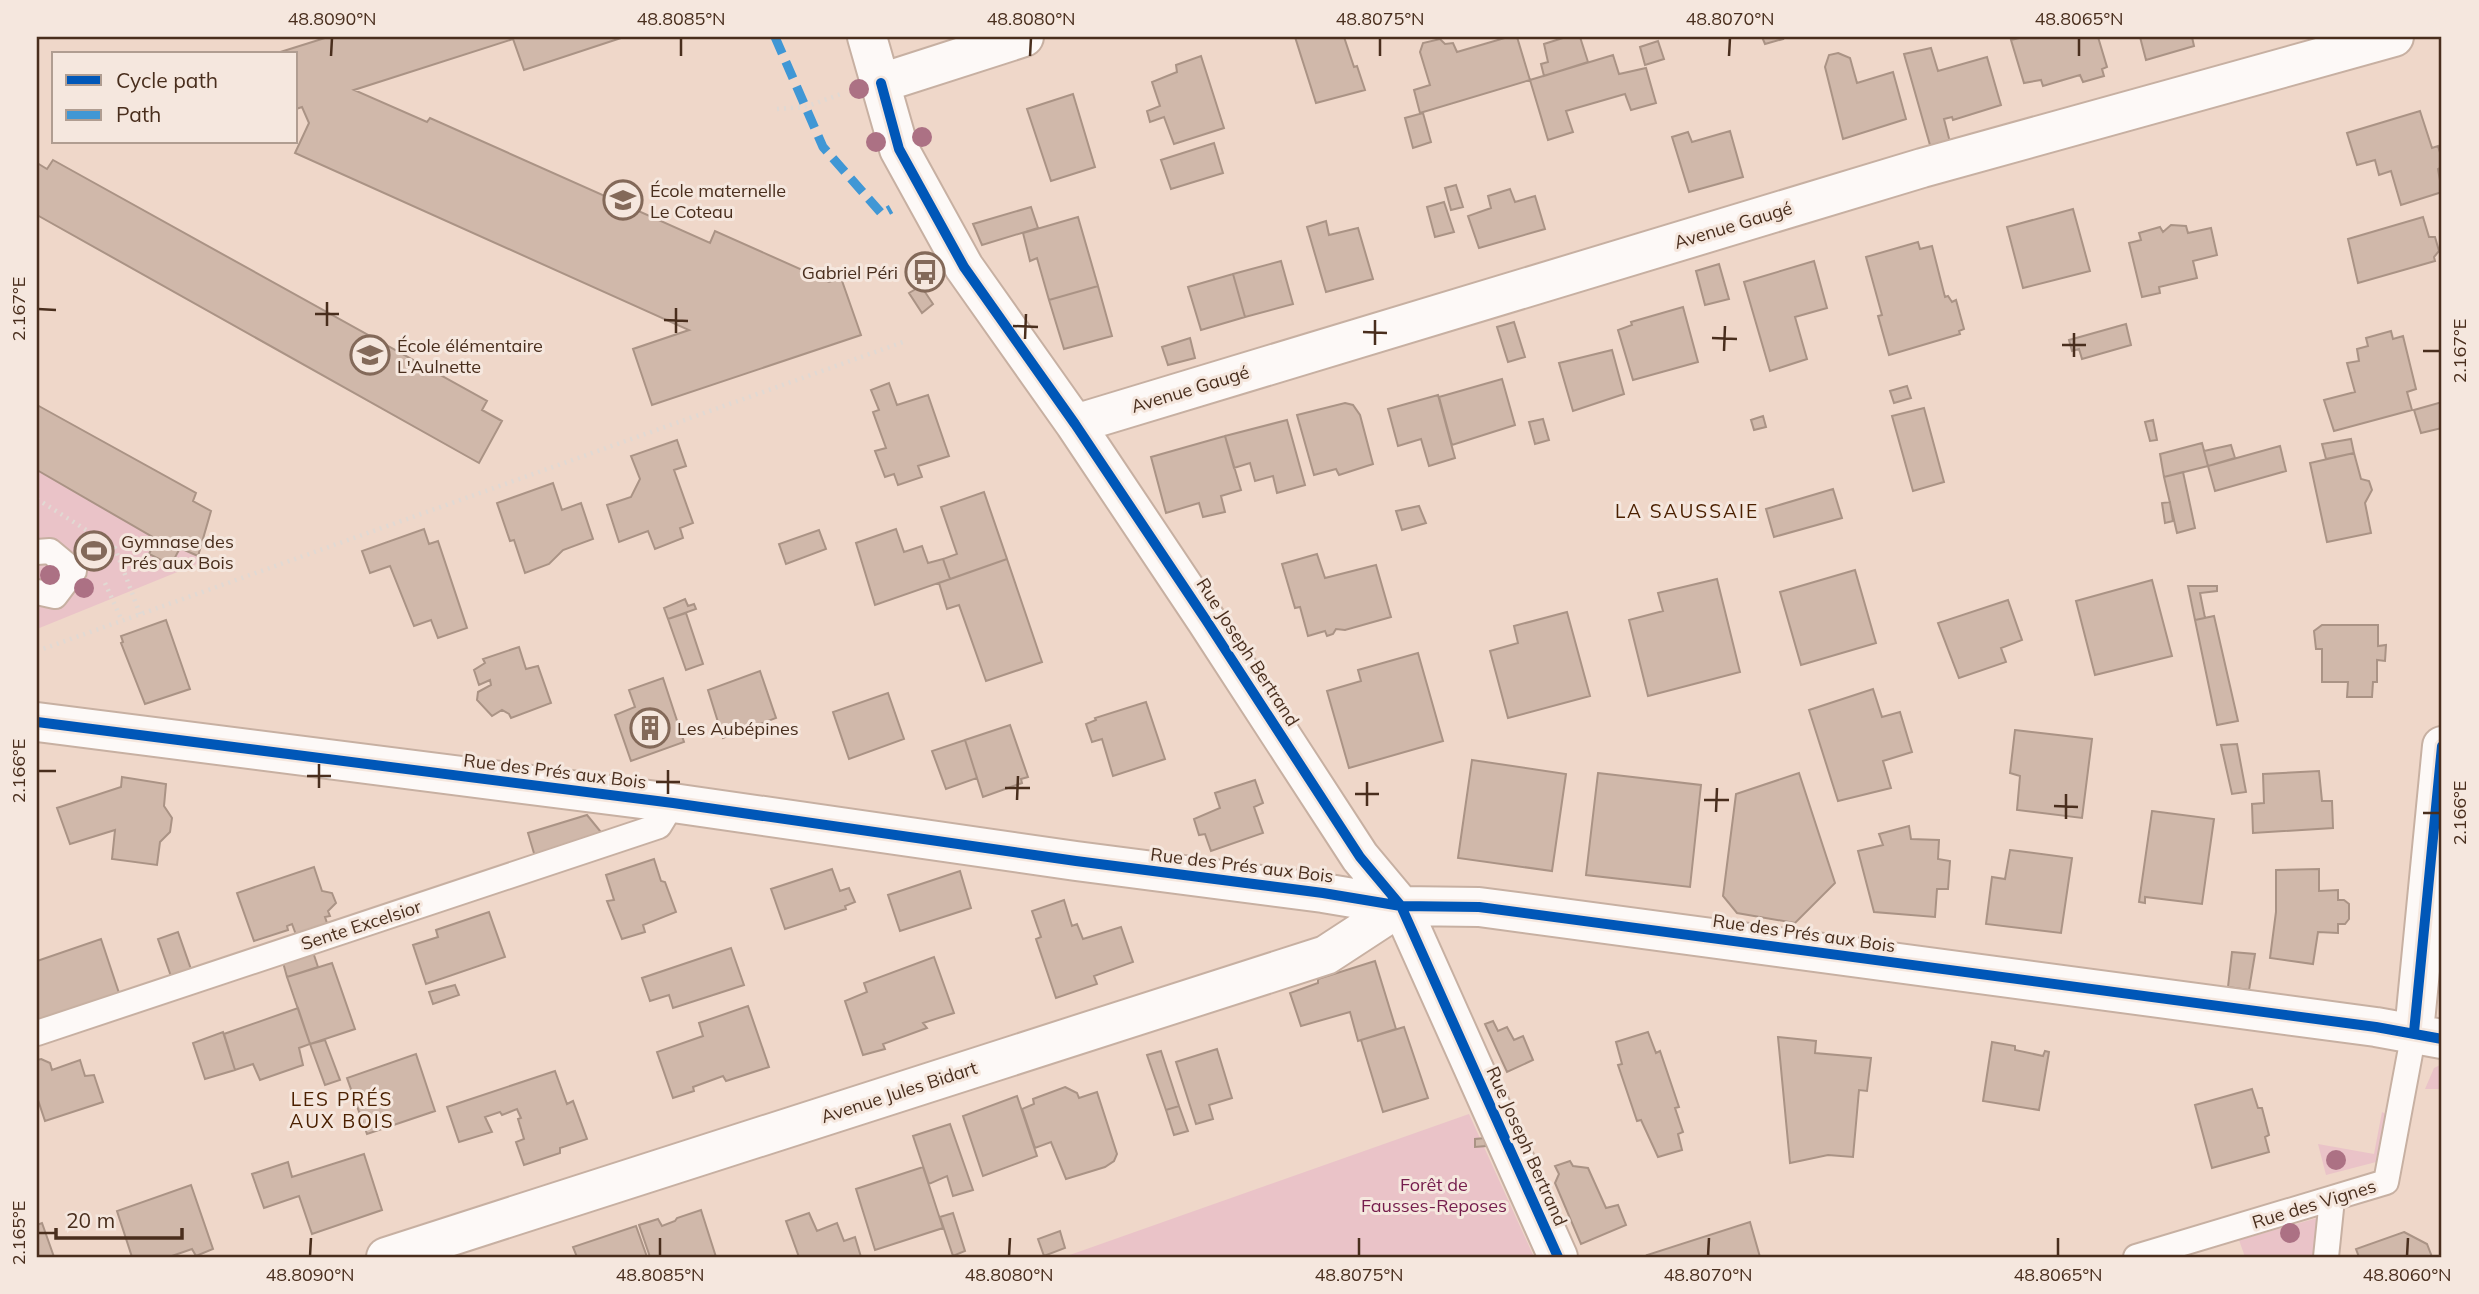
<svg xmlns="http://www.w3.org/2000/svg" width="2479" height="1294" font-family="Mulish,sans-serif">
<style>
.green{fill:#eac3c8}
.building{fill:#d0b8aa;stroke:#aa9385;stroke-width:2}
.lines{fill:none;stroke-linecap:round;stroke-linejoin:round}
.service-casing{stroke:#c7b0a2;stroke-width:28}
.minor-casing{stroke:#c7b0a2;stroke-width:42}
.path{stroke:#e1d9d3;stroke-width:4.5;stroke-dasharray:2 5;stroke-linecap:butt}
.service{stroke:#fdf9f7;stroke-width:24}
.minor{stroke:#fdf9f7;stroke-width:38}
.quiet{stroke:#4097d5;stroke-width:9;stroke-dasharray:18 9;stroke-linecap:butt}
.cycleway-casing{stroke:#f5e7de;stroke-width:15}
.cycleway{stroke:#0057b8;stroke-width:10}
.tree{fill:#ac7184}
.ticks{fill:none;stroke:#492e1d;stroke-width:2.5}
.labels{text-anchor:middle;dominant-baseline:central;stroke-width:6;stroke-linejoin:round;paint-order:stroke}
.poi-label{font-size:18px;fill:#492e1d;stroke:#f5e7de;text-anchor:start}
.street-label{font-size:18px;fill:#492e1d;stroke:#f5e7de}
.park-label{font-size:18px;fill:#751d4c;stroke:#f5e7de}
.neighbourhood-label{font-size:19px;letter-spacing:2px;fill:#4b2000;stroke:#f5e7de}
.neatline{fill:none;stroke:#492e1d;stroke-width:2.5}
.ticks-label{font-size:18px;text-anchor:middle;fill:#492e1d}
</style>
<rect width="100%" height="100%" fill="#efd7c9"/>
<path class="green" d="M37,470l119,69 -6,15 21,11 9,-17 27,12 -170,69z
M2442,1064v25h-17l9,-21z
M2382,1112l8,4 -10,45 -54,14 -8,-31 56,10z
M1469,1114l65,143h-470z
M2321,1217l-3,40h-73l-6,-17z"/>
<path class="building" d="M328,37h296l-100,33 -11,-31 -159,51 73,32 3,-4 280,125 5,-12 114,51 12,-4 20,57 -209,70 -19,-56 56,-19 -394,-177 14,-30 -7,-16 -6,2v-55h-22z
M1295,37h49l10,30 3,-1 8,24 -49,13z
M1508,37h9l13,43 -110,33 -6,-23 16,-5 -10,-33 3,-9 17,-4 5,5 8,-1 4,9z
M1566,37h14l8,25 -44,14 -3,-12 7,-2 -4,-18z
M1762,37h20l1,2 -18,5z
M2023,37h75l9,30 -5,2 2,7 -21,6 -3,-7 -37,11 -2,-6 -17,3 -13,-43z
M2140,37h52l2,9 -48,14z
M1658,41l6,18 -19,6 -5,-18z
M1931,48l7,23 49,-14 14,48 -48,15 -1,-3 -8,2 7,27 -19,6 -28,-98z
M1838,53l12,5 7,25 36,-11 13,47 -63,20 -18,-72 4,-12z
M1613,55l6,19 27,-6 10,35 -25,7 -6,-16 -59,17 7,21 -25,8 -18,-60z
M1201,56l23,72 -50,16 -10,-27 -14,5 -3,-11 13,-5 -8,-24 25,-10 -1,-7z
M1073,94l22,73 -44,14 -24,-72z
M2420,111l12,37 6,-2 4,13v8l-4,2 4,23 -41,13 -10,-34 -12,4 -4,-15 -18,5 -10,-32z
M1423,113l8,29 -18,6 -8,-30z
M1730,131l13,46 -54,15 -17,-55 16,-5 4,10z
M1214,143l9,30 -52,16 -10,-29z
M53,160l434,241 -5,9 20,11 -23,42 -442,-248v-52l10,6z
M1456,185l7,22 -12,3 -6,-22z
M1510,189l5,13 20,-6 10,33 -66,19 -11,-32 23,-8 -3,-12z
M1444,202l10,30 -19,5 -8,-30z
M1031,207l7,21 -56,17 -9,-21z
M2073,209l17,62 -67,17 -16,-61z
M1078,217l20,69 -49,14 -12,-42 -7,3 -7,-28z
M2423,217l6,20h6l4,14 -5,6 1,4 -77,22 -10,-44z
M1326,221l3,14 29,-7 15,51 -47,13 -19,-65z
M2171,225l15,1 2,7 23,-5 6,27 -24,6 4,17 -38,9 1,6 -18,4 -13,-54 12,-3 -2,-7 21,-6 3,5z
M1918,242l2,7 12,-3 13,51 3,-1 4,6 4,-2 8,29 -5,2 1,3 -71,21 -11,-39 4,-1 -16,-58z
M1281,261l12,43 -48,13 -12,-43z
M1814,261l13,47 -32,9 12,42 -37,12 -26,-89z
M1719,264l10,35 -24,6 -9,-34z
M1233,274l12,43 -44,13 -13,-43z
M921,286l12,18 -11,9 -13,-20z
M1098,286l14,50 -48,13 -15,-49z
M1683,307l15,55 -65,18 -15,-50 14,-5 -1,-3z
M1514,322l11,35 -17,5 -11,-35z
M2126,324l5,21 -49,14 -3,-10 -7,2 -3,-11z
M2391,331l2,8 10,-3 13,53 -9,3 5,18 -78,21 -10,-31 31,-8 -8,-29 12,-2 -2,-12 11,-3 -2,-8z
M1190,338l5,20 -27,7 -6,-18z
M1612,350l12,44 -51,17 -14,-48z
M1502,379l13,46 -63,20 -13,-48z
M889,383l8,22 31,-10 21,61 -31,10 4,11 -24,8 -4,-11 -9,3 -10,-26 11,-3 -13,-36 6,-2 -8,-20z
M1907,386l4,12 -17,5 -4,-12z
M1438,395l17,63 -26,8 -8,-27 -23,7 -10,-37z
M2442,402v26l-21,5 -7,-23z
M1345,403l8,2 7,10 13,49 -34,11 -3,-6 -22,6 -17,-60z
M37,405l159,88 -3,8 18,10 -13,45 -18,-8 -9,17 -22,-11 7,-15 -119,-69z
M1924,408l20,74 -31,9 -21,-75z
M1763,416l3,11 -12,3 -3,-10z
M1543,419l6,21 -14,4 -6,-22z
M1287,420l18,65 -28,8 -4,-17 -18,5 -5,-18 -16,5 -9,-32z
M2153,420l4,20 -7,1 -5,-19z
M1225,436l16,54 -20,6 4,16 -22,5 -4,-14 -33,10 -15,-56z
M2351,439l3,14 -28,6 -4,-15z
M677,440l9,26 -12,4 19,53 -13,5 3,10 -28,11 -7,-18 -29,11 -12,-37 24,-8 9,-18 -9,-23z
M2202,443l6,23 -44,11 -4,-23z
M2231,445l4,13 -27,8 -4,-15z
M2280,446l6,25 -71,20 -7,-25z
M2354,453l7,26 8,2 3,9 -7,13 6,30 -44,9 -17,-79z
M2183,472l12,56 -18,5 -13,-56z
M553,483l9,27 19,-7 12,36 -30,11 -14,14 -24,9 -11,-33 -4,1 -13,-38z
M1833,489l9,29 -68,19 -8,-28z
M984,492l23,67 -57,20 -7,-20 14,-5 -16,-47z
M2170,502l3,19 -8,2 -3,-20z
M1419,506l7,17 -24,7 -6,-19z
M424,529l5,15 9,-3 29,87 -29,10 -7,-18 -17,6 -24,-60 -20,7 -8,-22z
M896,529l8,23 18,-6 6,17 15,-4 7,20 -75,26 -19,-62z
M819,530l7,19 -40,15 -7,-20z
M1317,554l8,24 51,-13 15,52 -46,13 -9,-1 -3,5 -6,2 -2,-5 -17,5 -8,-29 -5,1 -13,-44z
M1007,559l35,103 -56,19 -27,-76 -12,4 -8,-26z
M1855,570l21,73 -75,22 -21,-73z
M1717,579l23,93 -92,24 -19,-76 34,-9 -5,-18z
M2152,580l20,76 -77,19 -19,-74z
M2188,586h29v5l-17,2 5,25 -10,2z
M685,599l3,7 6,-2 2,5 -28,10 -4,-11z
M2008,600l14,40 -21,8 5,14 -47,16 -21,-55z
M1567,612l23,84 -82,22 -18,-67 28,-8 -4,-17z
M686,613l17,51 -17,6 -18,-51z
M2214,616l24,105 -21,4 -22,-105z
M166,620l24,69 -45,15 -24,-61 2,-1 -2,-6z
M2322,625h56v21l8,-1 -1,16 -8,-1v22h-4l-1,15h-25l1,-15h-26v-33h-6l-2,-18z
M519,647l7,22 12,-3 13,37 -40,15 -2,-4 -7,-4 -10,6 -15,-16 1,-8 13,-7 -1,-5 -11,5 -5,-15 11,-7 -2,-4z
M1418,653l25,88 -94,27 -22,-77 34,-10 -3,-11z
M760,671l16,47 -53,20 -15,-48z
M663,678l21,64 -53,19 -16,-46 20,-8 -6,-17z
M1873,689l9,28 18,-5 12,40 -29,9 8,27 -53,13 -29,-91z
M888,693l16,46 -55,20 -16,-47z
M1146,702l19,57 -52,17 -11,-37 -10,3 -6,-18 10,-4 -1,-2z
M1010,725l18,52 -7,2 1,4 -39,14 -18,-57z
M2015,730l77,9 -10,79 -65,-8 3,-34 -10,-3z
M965,740l12,38 -31,11 -14,-38z
M2237,744l9,48 -14,2 -11,-49z
M1472,760l94,14 -14,97 -94,-13z
M2319,771l3,30h10l1,27 -80,5 -1,-29 12,-1 -1,-29z
M1598,773l103,12 -11,102 -104,-12z
M1799,773l36,110 -40,40 -58,-10 -14,-17 13,-102z
M122,777l44,7 -2,22 8,12 -2,14 -10,10 -3,23 -45,-6 3,-29 -45,14 -13,-36 64,-21z
M1255,780l8,23 -9,4 9,26 -52,18 -6,-17 -6,1 -5,-16 26,-11 -5,-15z
M2152,811l62,8 -12,85 -57,-7v6l-6,-1z
M587,815l18,22 -69,23 -8,-27z
M1909,826l2,13 28,1 -1,19 12,2 -2,28h-11l-2,28 -61,-5 -16,-61 25,-6 -4,-11z
M2010,850l62,8 -11,75 -75,-9 6,-47 13,2z
M654,859l7,22 4,1 11,30 -33,13 2,7 -23,7 -15,-38 7,-1 -8,-25z
M314,867l8,24 10,2 4,10 -8,8 2,5 -5,1 4,12 -31,11 -6,-16 -5,2 1,4 -34,11 -17,-48z
M832,869l8,22 9,-3 6,14 -10,4 1,3 -61,20 -14,-40z
M2319,869v22l19,-1v10h6l5,4v15l-4,5h-7v9l-20,-1 -5,32 -43,-6 6,-46v-42z
M960,871l11,37 -71,23 -12,-36z
M1064,900l8,26 5,-2 6,15 38,-12 12,35 -39,14 3,8 -41,14 -20,-59 5,-2 -9,-26z
M489,912l16,45 -79,27 -13,-39 25,-8 -2,-7z
M178,932l15,43 -20,7 -15,-43z
M101,939l20,60 -84,28v-66z
M731,948l13,37 -71,23 -4,-13 -19,6 -8,-23z
M312,949l6,18 -31,10 -5,-18z
M2232,952l23,2 -6,36 -21,-3z
M934,957l20,56 -31,10 4,5 -44,16 2,5 -22,6 -18,-54 22,-9 -3,-9z
M1375,961l21,68 -38,12 -8,-29 -49,14 -11,-33 28,-10v-4z
M332,963l23,66 -45,15 -23,-67z
M455,985l4,10 -26,9 -4,-12z
M748,1006l21,61 -43,14 -3,-5 -30,11 1,4 -21,7 -16,-46 46,-16 -4,-13z
M298,1008l12,36 -11,4 4,17 -43,15 -7,-16 -18,6 -11,-36z
M1493,1021l5,10 9,-4 7,13 9,-4 10,24 -26,12 -22,-48z
M1404,1027l24,71 -45,14 -22,-72z
M223,1032l12,38 -30,9 -12,-36z
M1648,1032l8,21 4,-2 19,56 -4,1 8,24 -5,2 4,16 -24,7 -17,-37 -4,1 -19,-56 4,-1 -6,-22z
M1778,1037l38,4 -1,12 56,5 -4,33 -8,-1 -6,67 -25,-2 -38,8z
M325,1040l15,40 -15,5 -15,-41z
M1992,1042l23,4v4l28,6 2,-5 4,1 -10,58 -56,-9z
M1217,1049l15,49 -23,7 4,14 -17,5 -20,-62z
M1161,1051l18,55 -13,4 -19,-55z
M416,1054l19,57 -68,23 -20,-56z
M41,1059l9,4 2,7 28,-10 5,16 9,-1 9,27 -58,19 -8,-24v-37z
M555,1071l12,33 6,-3 14,38 -27,9v5l-36,12 -8,-23 8,-3 -6,-20 3,-1 -4,-9 -15,6 -2,-3 -15,5 7,15 -33,10 -12,-35z
M1065,1087l12,6 2,5 18,-6 20,62 -3,7 -9,6 -39,12 -15,-37 -16,6 -13,-39 12,-5 -1,-5z
M2252,1089l6,19h4l7,27 -4,2 4,15 -57,16 -17,-63z
M1017,1096l20,60 -54,20 -20,-60z
M1179,1106l9,25 -14,4 -8,-25z
M950,1124l23,66 -20,6 -6,-20 -18,8 -16,-48z
M1485,1138l1,8 -11,1v-8z
M364,1154l18,56 -70,24 -13,-38 -35,12 -12,-34 36,-12 4,15z
M1570,1161l3,5 15,2 18,40 12,-3 8,20 -45,19 -26,-61 4,-9 -4,-8z
M923,1167l20,61 -68,22 -19,-61z
M191,1185l22,64 -17,7 -4,-7 -23,8h-37l-15,-46z
M701,1210l15,47h-66l-11,-32 19,-6 4,7 13,-5 2,-3z
M809,1213l8,18 20,-8 7,18 11,-4 6,20h-62l-13,-36z
M953,1213l12,38 -12,5 -13,-39z
M1750,1222l10,35h-112l-1,-2z
M42,1223l12,34h-17v-32z
M636,1226l11,31h-70l-4,-10z
M1060,1231l5,17 -21,8 -6,-17z
M2404,1232l23,12 5,13h-73l-3,-8z"/>
<g class="lines">
<g class="service-casing">
<path id="service" d="M37,552l13,-1 24,20 -19,25 -18,-4
M37,1033l622,-207 14,-23
M2136,1257l250,-75 28,-150
M2326,1257l6,-58"/>
</g>
<g class="minor-casing">
<path id="minor" d="M867,37l32,112 65,118 111,157 131,196 154,237 41,49 157,351
M881,83l143,-46
M1075,424l847,-256 472,-131
M37,722l636,81 403,58 247,32 78,13 78,1 897,120 66,12
M2414,1032l28,-286
M386,1257l940,-302 75,-49"/>
</g>
<path class="path" d="M777,109l28,-2 36,-13
M37,499l78,49 25,66
M105,583l17,38
M37,651l869,-310"/>
<use href="#service" class="service"/>
<use href="#minor" class="minor"/>
<path class="quiet" d="M775,37l48,110 59,67 9,-5"/>
<g class="cycleway-casing">
<path id="cycleway" d="M881,83l18,66 65,118 111,157 131,196 154,237 41,49 157,351
M37,722l636,81 403,58 247,32 78,13 78,1 897,120 66,12
M2414,1032l28,-286"/>
</g>
<use href="#cycleway" class="cycleway"/>
</g>
<g class="tree">
<circle cx="859" cy="89" r="10"/>
<circle cx="922" cy="137" r="10"/>
<circle cx="876" cy="142" r="10"/>
<circle cx="50" cy="575" r="10"/>
<circle cx="84" cy="588" r="10"/>
<circle cx="2336" cy="1160" r="10"/>
<circle cx="2290" cy="1233" r="10"/>
</g>
<path class="ticks" d="M331,56l1,-18M681,56v-18M1030,56l1,-18M1380,56v-18M1729,56l1,-18M2079,56v-18M38,309l18,1M315,314h24M664,320l24,1M327,326v-24M1013,326l25,1M1363,332l24,1M676,333v-25M1712,338l25,1M1025,339l1,-25M1375,345v-25M2062,345h24M1724,351l1,-25M2423,351h17M2074,357v-24M38,771h18M307,776h24M656,782h24M319,788v-24M1005,788h25M668,794v-24M1355,794h24M1017,800l1,-24M1704,800h25M1367,806v-24M2054,806l24,1M1716,812l1,-24M2423,813h17M2066,819v-25M38,1233h18M310,1256l1,-18M660,1256v-18M1009,1256l1,-18M1359,1256v-18M1708,1256l1,-18M2058,1256v-18M2407,1256l1,-18"/>
<defs>
<g id="school-ring" transform="scale(2.0125)"><circle r="9.5" fill="#f5e7de" stroke="#836959" stroke-width="1.5"/><path d="M0-5L7-2L0 1L-7-2ZM-4 1L0 2.5L4 1V4Q0 6-4 4Z" fill="#836959"/></g>
<g id="bus-ring" transform="scale(2.0125)"><circle r="9.5" fill="#f5e7de" stroke="#836959" stroke-width="1.5"/><path d="M-5-6H5V4H4V6H2V4H-2V6H-4V4H-5ZM-3.5-4V0h7V-4ZM-3.5 1.2v1.5H-2V1.2ZM2 1.2v1.5H3.5V1.2Z" fill="#836959"/></g>
<g id="stadium-ring" transform="scale(2.0125)"><circle r="9.5" fill="#f5e7de" stroke="#836959" stroke-width="1.5"/><path d="M0-5a6.5 5 0 1 0 0 10a6.5 5 0 1 0 0-10ZM-3.5-1.8h7v3.6h-7Z" fill="#836959"/></g>
<g id="building-ring" transform="scale(2.0125)"><circle r="9.5" fill="#f5e7de" stroke="#836959" stroke-width="1.5"/><path d="M-4-6H4V6H1V3H-1V6H-4ZM-2.5-4.3h1.7v1.8h-1.7ZM.8-4.3h1.7v1.8H.8ZM-2.5-1h1.7V.8h-1.7ZM.8-1h1.7V.8H.8Z" fill="#836959"/></g>
</defs>
<g fill-rule="evenodd">
<use href="#school-ring" x="623" y="200"/>
<use href="#bus-ring" x="925" y="272"/>
<use href="#school-ring" x="370" y="355"/>
<use href="#stadium-ring" x="94" y="551"/>
<use href="#building-ring" x="650" y="728"/>
</g>
<g class="labels">
<g class="poi-label">
<text x="650" y="190">École maternelle<tspan x="650" dy="21">Le Coteau</tspan></text>
<text x="898" y="272" text-anchor="end">Gabriel Péri</text>
<text x="397" y="345">École élémentaire<tspan x="397" dy="21">L'Aulnette</tspan></text>
<text x="121" y="541">Gymnase des<tspan x="121" dy="21">Prés aux Bois</tspan></text>
<text x="677" y="728">Les Aubépines</text>
</g>
<g class="street-label">
<text transform="translate(1733 225) rotate(-17)">Avenue Gaugé</text>
<text transform="translate(1190 389) rotate(-17)">Avenue Gaugé</text>
<text transform="translate(1248 652) rotate(57)">Rue Joseph Bertrand</text>
<text transform="translate(555 771) rotate(7)">Rue des Prés aux Bois</text>
<text transform="translate(1242 865) rotate(7)">Rue des Prés aux Bois</text>
<text transform="translate(361 925) rotate(-18)">Sente Excelsior</text>
<text transform="translate(1804 933) rotate(8)">Rue des Prés aux Bois</text>
<text transform="translate(899 1092) rotate(-18)">Avenue Jules Bidart</text>
<text transform="translate(1527 1146) rotate(66)">Rue Joseph Bertrand</text>
<text transform="translate(2314 1204) rotate(-17)">Rue des Vignes</text>
</g>
<g class="park-label">
<text x="1434" y="1184">Forêt de<tspan x="1434" dy="21">Fausses-Reposes</tspan></text>
</g>
<g class="neighbourhood-label">
<text x="1687" y="511">LA SAUSSAIE</text>
<text x="342" y="1099">LES PRÉS<tspan x="342" dy="22">AUX BOIS</tspan></text>
</g>
</g>
<rect width="2479" height="1294" fill="none" stroke="#f5e7de" stroke-width="77"/>
<rect x="52" y="52" width="245" height="91" fill="#f5e7de" stroke="#b09d91" stroke-width="2"/>
<rect x="66" y="75" width="35" height="10" fill="#0057b8" stroke="#b09d91" stroke-width="2"/>
<text x="116" y="88" font-size="21" fill="#492e1d">Cycle path</text>
<rect x="66" y="110" width="35" height="10" fill="#4097d5" stroke="#b09d91" stroke-width="2"/>
<text x="116" y="122" font-size="21" fill="#492e1d">Path</text>
<path d="M56 1228v10h126v-10" fill="none" stroke="#492e1d" stroke-width="3.5"/>
<text x="66" y="1228" font-size="21" fill="#492e1d" stroke="#f5e7de" stroke-width="5" paint-order="stroke">20 m</text>
<rect x="38" y="38" width="2402" height="1218" class="neatline"/>
<g class="ticks-label">
<text x="332" y="25">48.8090°N</text>
<text x="681" y="25">48.8085°N</text>
<text x="1031" y="25">48.8080°N</text>
<text x="1380" y="25">48.8075°N</text>
<text x="1730" y="25">48.8070°N</text>
<text x="2079" y="25">48.8065°N</text>
<text transform="translate(19 309) rotate(-90)" y="6">2.167°E</text>
<text transform="translate(2460 351) rotate(-90)" y="6">2.167°E</text>
<text transform="translate(19 771) rotate(-90)" y="6">2.166°E</text>
<text transform="translate(2460 813) rotate(-90)" y="6">2.166°E</text>
<text transform="translate(19 1233) rotate(-90)" y="6">2.165°E</text>
<text x="310" y="1281">48.8090°N</text>
<text x="660" y="1281">48.8085°N</text>
<text x="1009" y="1281">48.8080°N</text>
<text x="1359" y="1281">48.8075°N</text>
<text x="1708" y="1281">48.8070°N</text>
<text x="2058" y="1281">48.8065°N</text>
<text x="2407" y="1281">48.8060°N</text>
</g>
</svg>
